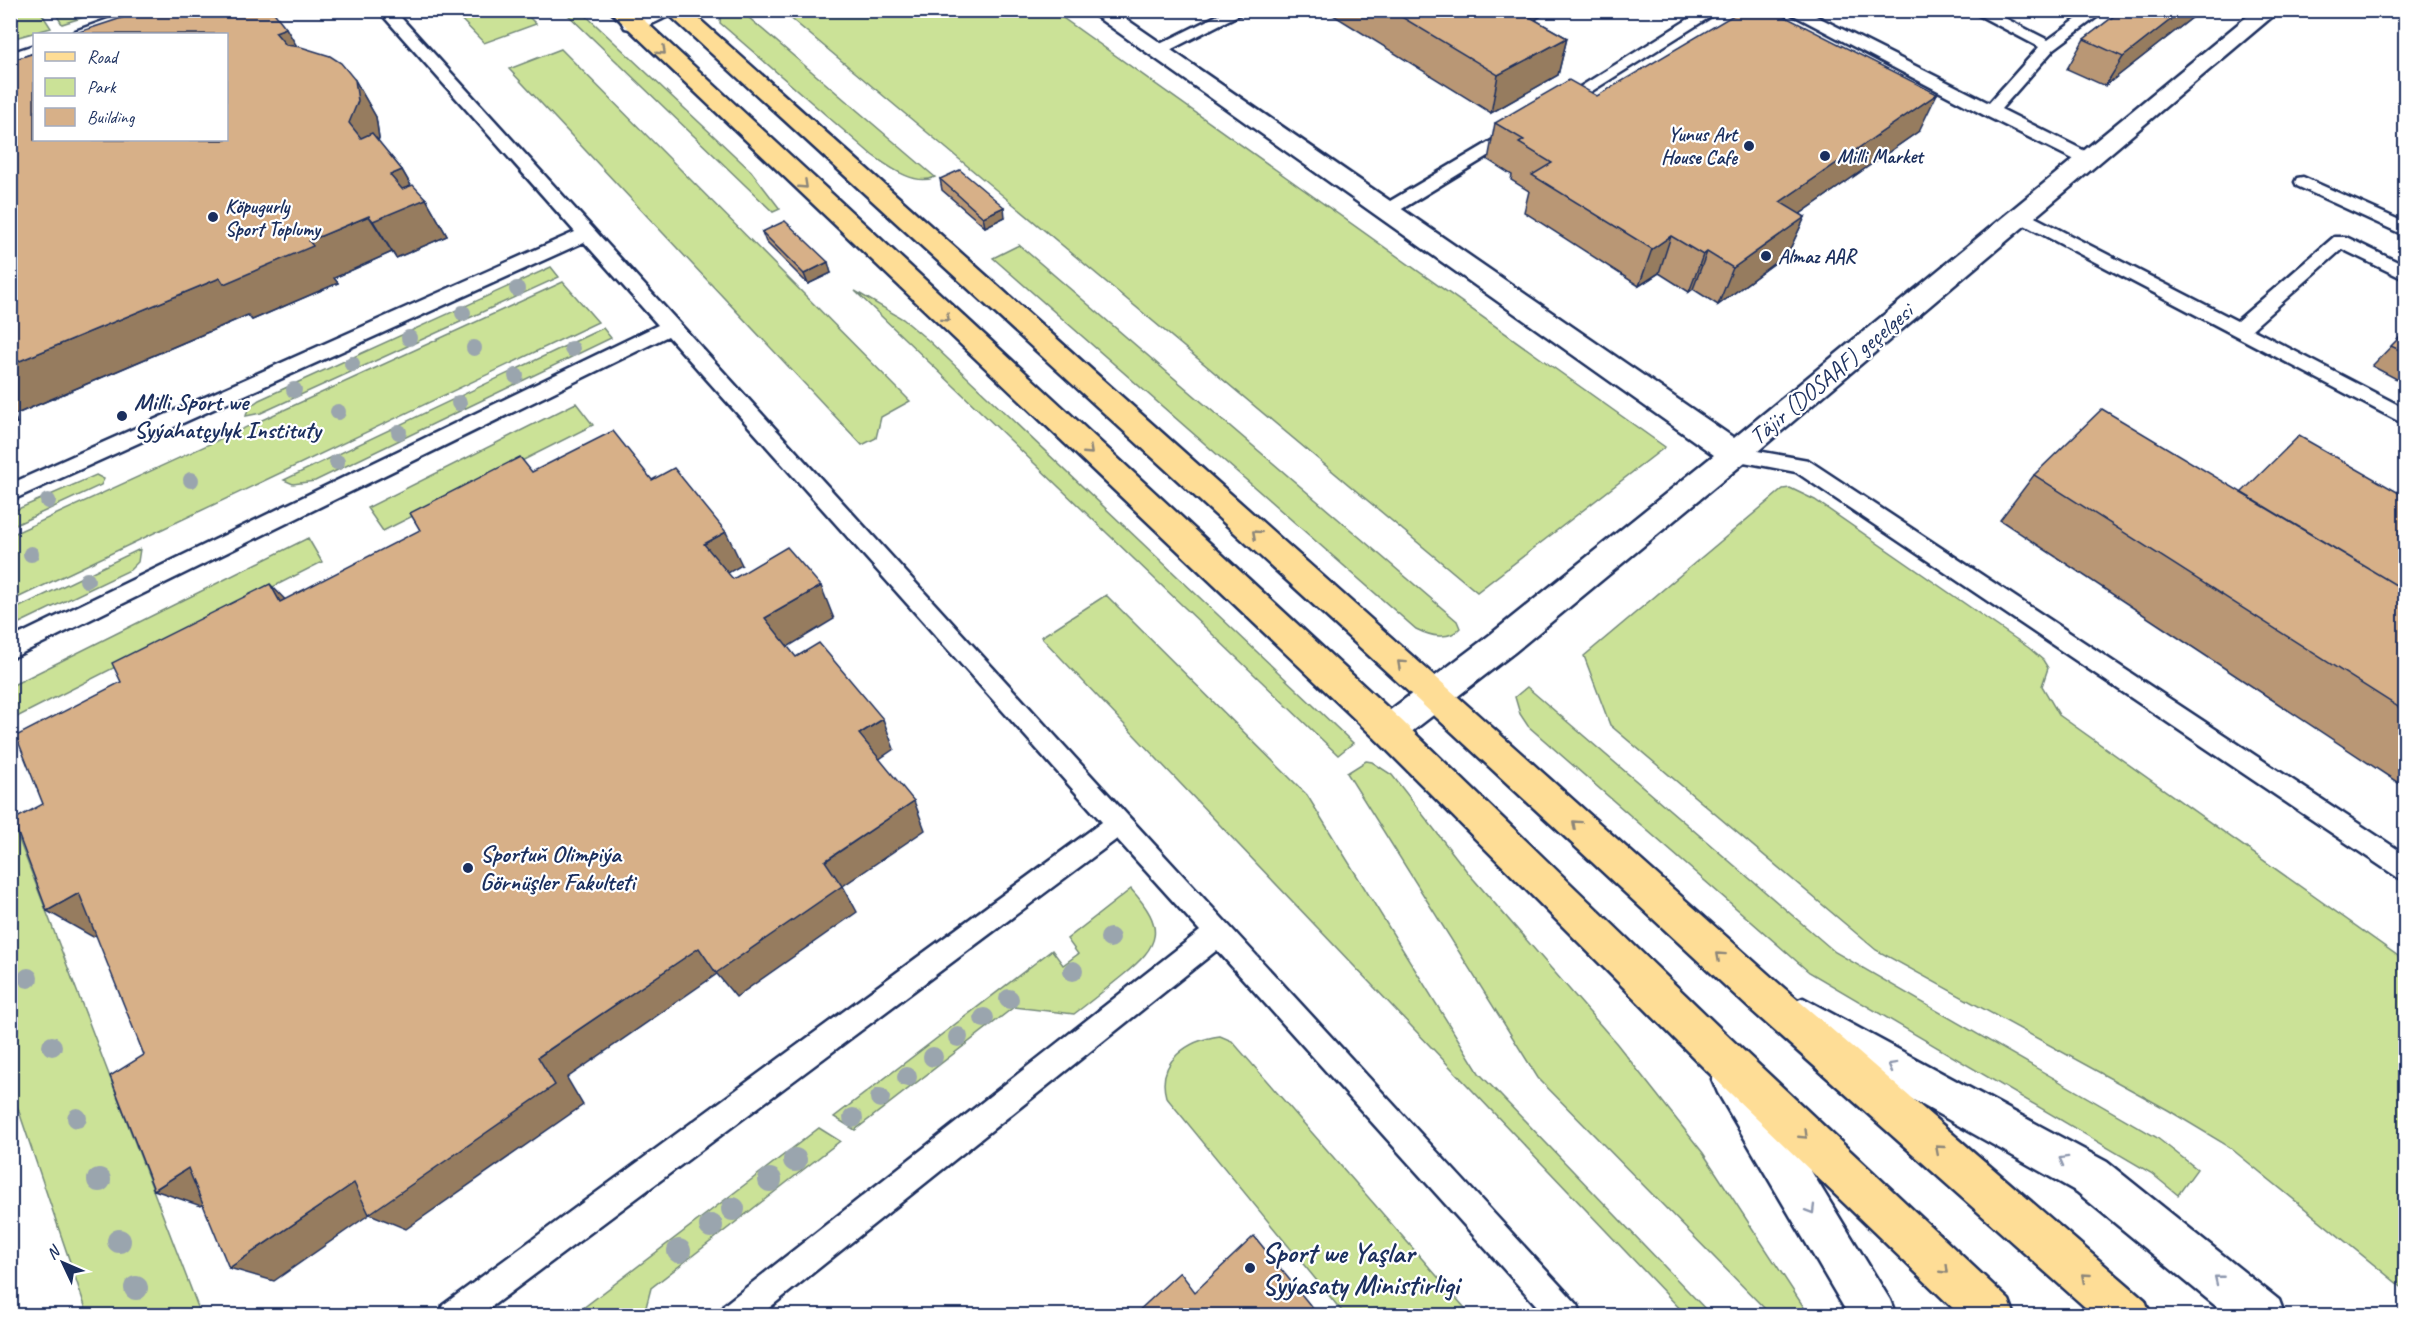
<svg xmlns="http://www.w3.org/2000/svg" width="2416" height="1326" font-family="Caveat,sans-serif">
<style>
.green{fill:#cbe297;stroke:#73887a;stroke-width:1.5}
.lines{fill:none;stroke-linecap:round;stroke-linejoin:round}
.lane-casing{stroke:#1b2f5e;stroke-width:5}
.street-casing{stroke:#1b2f5e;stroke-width:5}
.secondary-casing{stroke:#1b2f5e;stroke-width:5}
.primary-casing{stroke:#1b2f5e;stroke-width:5}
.lane{fill:#fff;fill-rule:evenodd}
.street{fill:#fff;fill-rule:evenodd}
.secondary{fill:#fff;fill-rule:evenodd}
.primary{fill:#fedd96;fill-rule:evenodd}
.tree{fill:#9aa5ae}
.wall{fill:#b99775;stroke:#1b2f5e;stroke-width:1.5}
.shaded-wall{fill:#967b5f;stroke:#1b2f5e;stroke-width:1.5}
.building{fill:#d7b088;stroke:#1b2f5e;stroke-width:1.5}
.oneway{stroke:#8c867a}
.oneway2{stroke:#8d97ae}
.poi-dot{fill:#1b2f5e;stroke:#fff;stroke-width:2}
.labels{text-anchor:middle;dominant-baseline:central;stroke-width:4.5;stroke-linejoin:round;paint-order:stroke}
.far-poi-label{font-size:20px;font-weight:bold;fill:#1b2f5e;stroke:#fff;text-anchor:start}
.street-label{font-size:24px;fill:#1b2f5e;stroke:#fff}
.poi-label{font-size:24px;font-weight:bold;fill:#1b2f5e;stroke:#fff;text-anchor:start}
.near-poi-label{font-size:28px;font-weight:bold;fill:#1b2f5e;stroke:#fff;text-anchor:start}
</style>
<rect width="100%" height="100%" fill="#fff"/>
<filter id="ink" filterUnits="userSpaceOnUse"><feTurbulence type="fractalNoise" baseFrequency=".0167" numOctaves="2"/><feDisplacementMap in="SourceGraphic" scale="12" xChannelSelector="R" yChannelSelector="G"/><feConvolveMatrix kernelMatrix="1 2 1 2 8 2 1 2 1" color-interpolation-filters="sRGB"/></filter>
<g filter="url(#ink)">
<path class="green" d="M10,11h30l11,17 -40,11z
M54,11h49l-41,13z
M453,11h70l13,13 -52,19z
M564,11h17l170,160 29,38 -7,3z
M721,11h20l194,166c-20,10 -47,-11 -63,-22l-152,-132z
M782,11h271l612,436 -188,145z
M561,49l349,352 -29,16 -5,21 -14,7 -353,-376z
M1019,245l438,376 3,7c-11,13 -30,8 -44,1l-423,-371z
M551,267l8,10 -298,136 -15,3 2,-8 11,-8z
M563,282l35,40 -587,279v-66z
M855,291l48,28 26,22 424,402 -15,12z
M603,328l8,10 -296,143 -22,3 -9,-4z
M576,403l17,22 -210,106 -16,-23z
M96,475l8,4 -3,6 -90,42v-15z
M1790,488l25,12 214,148 14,12 5,8 -6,18 17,29 346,246v329l-177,-144 -60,-36 -292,-160 -266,-225 -26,-69 199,-167z
M308,538l14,24 -311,158v-34z
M140,549l-2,13 -8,8 -119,57v-16z
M1106,595l201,200 172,278 232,242h-25l-645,-678z
M1527,687l308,265 321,185 41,32 -19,26 -27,-22 -342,-201 -281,-246 -8,-12 -5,-17z
M1366,761l6,1 20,13 77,99 148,170 86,109 106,162h-38l-233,-237 -191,-305z
M10,819h1l190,496h-113l-77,-227z
M1131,889c35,39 30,56 -9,87 -16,13 -32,26 -48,38l-60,-7 -159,123 -21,-13 218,-167 11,15 15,-11 -11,-15z
M1220,1036l12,5 239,274h-126l-179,-218c-10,-36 22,-57 54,-61z
M819,1128l21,13 -189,147 -7,27h-70z"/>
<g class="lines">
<g class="lane-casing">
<path id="lane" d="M134,10h23l-2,3 -62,21h-21l3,-3z
M378,10h16l734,806 450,489 4,11h-36l-329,-366 -458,366h-39l4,-11 476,-374 -83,-92 -638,477h-40l4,-11 659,-483 -434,-486 -658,323v-20l648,-314 -74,-83 -574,259v-17l565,-252z
M1228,10h20l-86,44h-10l-3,-3 3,-3z
M1703,10h18l-156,98h-12l-2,-3z
M1784,10h20l185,93 50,-56 -70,-37h20l59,30 41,-30h17l-52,39 -53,60 94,47 2,4 -2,4h-12l-99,-49z
M34,45v10l-24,8v-10z
M1515,127l8,5 -2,4 -129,79h-12l-3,-4 3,-4z
M2303,177l103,46v13l-109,-50 -2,-4 2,-4z
M2021,210l216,111 97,-84h12l60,29v14l-64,-31 -90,80 154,80v16l-391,-205 -3,-4 3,-4z
M1735,447l73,13 598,395v25l-9,-3 -601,-405 -68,-13 -3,-5 3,-5z"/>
</g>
<g class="street-casing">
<path id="street" d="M643,10h31l-3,5c-14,6 -30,17 -46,13l-3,-5 3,-5z
M1087,10h26l621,428 521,-428h25l-535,452 -230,190 -114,88 -12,5 -12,-5 -5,-10 5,-10 114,-86 223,-179z"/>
</g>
<g class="secondary-casing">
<path id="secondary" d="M1803,998l304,164 172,138 6,16h-57l-151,-124 -288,-162 -5,-13 5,-13z
M1732,1059l14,6 144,235 6,16h-47l-131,-223 -6,-14 6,-14z"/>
</g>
<g class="primary-casing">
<path id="primary" d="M609,10h24l768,710 329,318 279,262 6,16h-54l-259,-250 -325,-326z
M664,10h25l1088,972 368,318 6,16h-56l-346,-308 -326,-303z"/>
</g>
<use href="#lane" class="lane"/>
<use href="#street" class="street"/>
<use href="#secondary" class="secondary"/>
<use href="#primary" class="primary"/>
</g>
<g class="tree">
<circle cx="517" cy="289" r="8"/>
<circle cx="463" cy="313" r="8"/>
<circle cx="409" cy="338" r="8"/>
<circle cx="474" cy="348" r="8"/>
<circle cx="572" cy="349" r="8"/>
<circle cx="352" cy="364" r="8"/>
<circle cx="516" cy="376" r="8"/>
<circle cx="294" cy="390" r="8"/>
<circle cx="459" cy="403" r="8"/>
<circle cx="338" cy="412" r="8"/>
<circle cx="399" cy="432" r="8"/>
<circle cx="337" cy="462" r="8"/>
<circle cx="191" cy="480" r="8"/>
<circle cx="48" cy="501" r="8"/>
<circle cx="31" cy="554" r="8"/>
<circle cx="87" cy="580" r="8"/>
<circle cx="1110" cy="938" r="10"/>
<circle cx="1073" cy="971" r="10"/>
<circle cx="28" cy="978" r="10"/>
<circle cx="1009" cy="999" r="10"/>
<circle cx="984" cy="1018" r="10"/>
<circle cx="958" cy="1037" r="10"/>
<circle cx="52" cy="1046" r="10"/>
<circle cx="933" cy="1057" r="10"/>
<circle cx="907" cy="1077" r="10"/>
<circle cx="880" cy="1098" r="10"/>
<circle cx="77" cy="1118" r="10"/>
<circle cx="853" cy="1118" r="10"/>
<circle cx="795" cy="1160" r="12"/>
<circle cx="99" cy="1180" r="12"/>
<circle cx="770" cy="1180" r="12"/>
<circle cx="733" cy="1209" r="12"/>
<circle cx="711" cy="1226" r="12"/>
<circle cx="119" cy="1241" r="12"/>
<circle cx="679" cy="1251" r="12"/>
<circle cx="136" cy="1288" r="12"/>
</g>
<path class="wall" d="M1325,10h227l-17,10 32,18 -9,37 -67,38z
M2122,10h80l-97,76 -38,-17 17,-30z
M146,15l151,32 58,33 21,37 3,21 -1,3 24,29 9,16 15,13 21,37 -51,22 -4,-6 -58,26 4,5 -86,37 -4,-5 -234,100 3,8 -7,2v-364z
M1495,123l424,8 -119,83 5,3 -17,36 -70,52 -25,-16 -4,3 -30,-19 -20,13 -115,-74 5,-21 -18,-11 1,-5 -24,-15z
M940,179l65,38 -20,10 -43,-37z
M762,232l69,41 -23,11 -42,-42z
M2406,331v53l-34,-18z
M2034,475l207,18 165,4v291l-406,-268z"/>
<path class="shaded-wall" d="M1514,10h38l-21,12z
M2183,10h19l-97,76 18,-29z
M286,28l22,37 -10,4 -23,-37z
M1567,38l-9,37 -67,38 7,-38z
M355,80l21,37 3,21 -8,22 -22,-37z
M1937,94l-18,37 -155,108 16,-37z
M402,170l18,31 6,-2 21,37 -51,22 -23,-37 17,-46z
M1004,207l1,10 -20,10 -2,-10z
M369,216l23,36 -58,26 4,5 -86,37 -4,-5 -234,100 3,8 -7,2v-60z
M1805,217l-17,36 -70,52 15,-37z
M1671,236l-12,37 -20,13 13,-37z
M1707,252l-14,37 -4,3 14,-37z
M828,262l3,11 -23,11 -4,-10z
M726,532l16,33 -21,12 -17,-33z
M270,584l32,33 -22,-15z
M821,586l13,33 -53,32 -16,-33z
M883,719l11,30 -22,15 -13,-30z
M914,801l11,29 -82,56 14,26 -121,85 -19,-23 -150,104 16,27 -177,124 -36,-15 -96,67 -45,-13z
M79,893l45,26 -31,18 -46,-26z
M188,1168l45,17 -32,21 -47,-16z"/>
<path class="building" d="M158,10h114l14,18 -11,4 11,13 15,2 29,9 11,7 14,17 3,21 -9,22 12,15 11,-5 30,37 -12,5 12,14 11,-4 13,14 -53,22 -4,-5 -60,25 4,5 -89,38 -4,-6 -210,87v-304l24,-8v87h192v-106h-153l70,-23 3,4z
M1390,10h136l-3,3 44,25 -69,37z
M1742,10h30l165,84 -157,108 25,15 -72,51 -26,-16 -4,3 -32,-19 -19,13 -120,-74 20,-12 -33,-20 5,-3 -29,-17 74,-43 28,16z
M2122,10h61l-60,47 -39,-18z
M960,170l44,37 -21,10 -43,-38z
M785,221l43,41 -24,12 -42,-42z
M2406,331v22l-15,-7z
M2102,409l304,182v121l-372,-237z
M613,431l39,49 22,-12 52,64 -22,12 29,35 54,-32 34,39 -56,32 31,39 23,-14 64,76 -24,15 55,67 -89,60 17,25 -126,87 -17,-25 -161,109 17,28 -186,129 -15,-31 -125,85 -41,-100 -34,22 -44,-114 34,-21 -65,-162 -32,18 -34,-91 30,-16 -27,-68 105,-54 -9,-19 158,-79 10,18 140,-72 -10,-17 110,-56 12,15z
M2299,436l107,61v94l-165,-98z
M1254,1236l65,80h-186l47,-44 15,20z
M1328,1309l6,7h-13z"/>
<defs><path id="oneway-chevron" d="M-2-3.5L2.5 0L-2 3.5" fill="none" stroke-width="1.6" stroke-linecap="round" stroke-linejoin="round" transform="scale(1.5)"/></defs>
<g class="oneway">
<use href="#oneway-chevron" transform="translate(662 51) rotate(43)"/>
<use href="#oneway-chevron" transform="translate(804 185) rotate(43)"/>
<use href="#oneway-chevron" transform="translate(946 318) rotate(43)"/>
<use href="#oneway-chevron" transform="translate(1089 451) rotate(43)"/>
<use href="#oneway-chevron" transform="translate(1256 534) rotate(-138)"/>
<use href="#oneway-chevron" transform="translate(1401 664) rotate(-138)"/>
<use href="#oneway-chevron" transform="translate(1576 824) rotate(-138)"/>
<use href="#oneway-chevron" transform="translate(1720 956) rotate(-138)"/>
<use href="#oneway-chevron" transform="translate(1804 1135) rotate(44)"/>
<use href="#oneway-chevron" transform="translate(1939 1149) rotate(-139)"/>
<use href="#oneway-chevron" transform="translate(1945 1270) rotate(44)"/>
<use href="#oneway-chevron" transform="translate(2085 1277) rotate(-139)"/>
</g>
<g class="oneway2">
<use href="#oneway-chevron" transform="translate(1892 1066) rotate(-151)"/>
<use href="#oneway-chevron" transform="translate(2063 1160) rotate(-151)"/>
<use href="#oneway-chevron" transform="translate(1811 1210) rotate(59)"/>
<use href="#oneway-chevron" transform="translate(2218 1279) rotate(-141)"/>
</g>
</g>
<g class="poi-dot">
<circle cx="1749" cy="146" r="6"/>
<circle cx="1825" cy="156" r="6"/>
<circle cx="213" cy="217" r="6"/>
<circle cx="1766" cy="256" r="6"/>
<circle cx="122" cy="416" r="6"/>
<circle cx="468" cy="868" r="6"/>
<circle cx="1250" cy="1268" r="6"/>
</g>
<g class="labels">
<g class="far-poi-label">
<text x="1737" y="134" text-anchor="end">Yunus Art<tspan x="1737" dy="23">House Cafe</tspan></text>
<text x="1837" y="156">Milli Market</text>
<text x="225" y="206">Köpugurly<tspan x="225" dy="23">Sport Toplumy</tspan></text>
<text x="1778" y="256">Almaz AAR</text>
</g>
<g class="street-label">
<text transform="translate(1831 374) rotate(-40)">Täjir (DOSAAF) geçelgesi</text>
</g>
<g class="poi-label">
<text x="134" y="402">Milli Sport we<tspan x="134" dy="28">Syýahatçylyk Instituty</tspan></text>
<text x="480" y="854">Sportuň Olimpiýa<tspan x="480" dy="28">Görnüşler Fakulteti</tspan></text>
</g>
<g class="near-poi-label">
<text x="1262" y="1252">Sport we Yaşlar<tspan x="1262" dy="32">Syýasaty Ministirligi</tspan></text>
</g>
</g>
<rect width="2416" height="1326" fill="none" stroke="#fff" stroke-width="36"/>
<rect x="18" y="18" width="2380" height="1290" fill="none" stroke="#1b2f5e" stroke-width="2" filter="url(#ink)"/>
<rect x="33" y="33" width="195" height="108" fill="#ffffff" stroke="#a4acbf" stroke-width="1.5"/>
<rect x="45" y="52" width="30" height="9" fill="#fedd96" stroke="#a4acbf" stroke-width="1.5"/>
<text x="87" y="63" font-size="18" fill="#1b2f5e">Road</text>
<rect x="45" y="78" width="30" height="18" fill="#cbe297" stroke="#a4acbf" stroke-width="1.5"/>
<text x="87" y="93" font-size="18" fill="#1b2f5e">Park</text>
<rect x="45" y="108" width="30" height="18" fill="#d7b088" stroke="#a4acbf" stroke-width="1.5"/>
<text x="87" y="123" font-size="18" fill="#1b2f5e">Building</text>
<g transform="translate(63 1263) rotate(314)" stroke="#ffffff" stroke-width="4.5" paint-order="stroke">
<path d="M0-4.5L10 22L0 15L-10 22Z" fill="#1b2f5e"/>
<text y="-9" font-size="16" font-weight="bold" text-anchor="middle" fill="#1b2f5e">N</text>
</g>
</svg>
